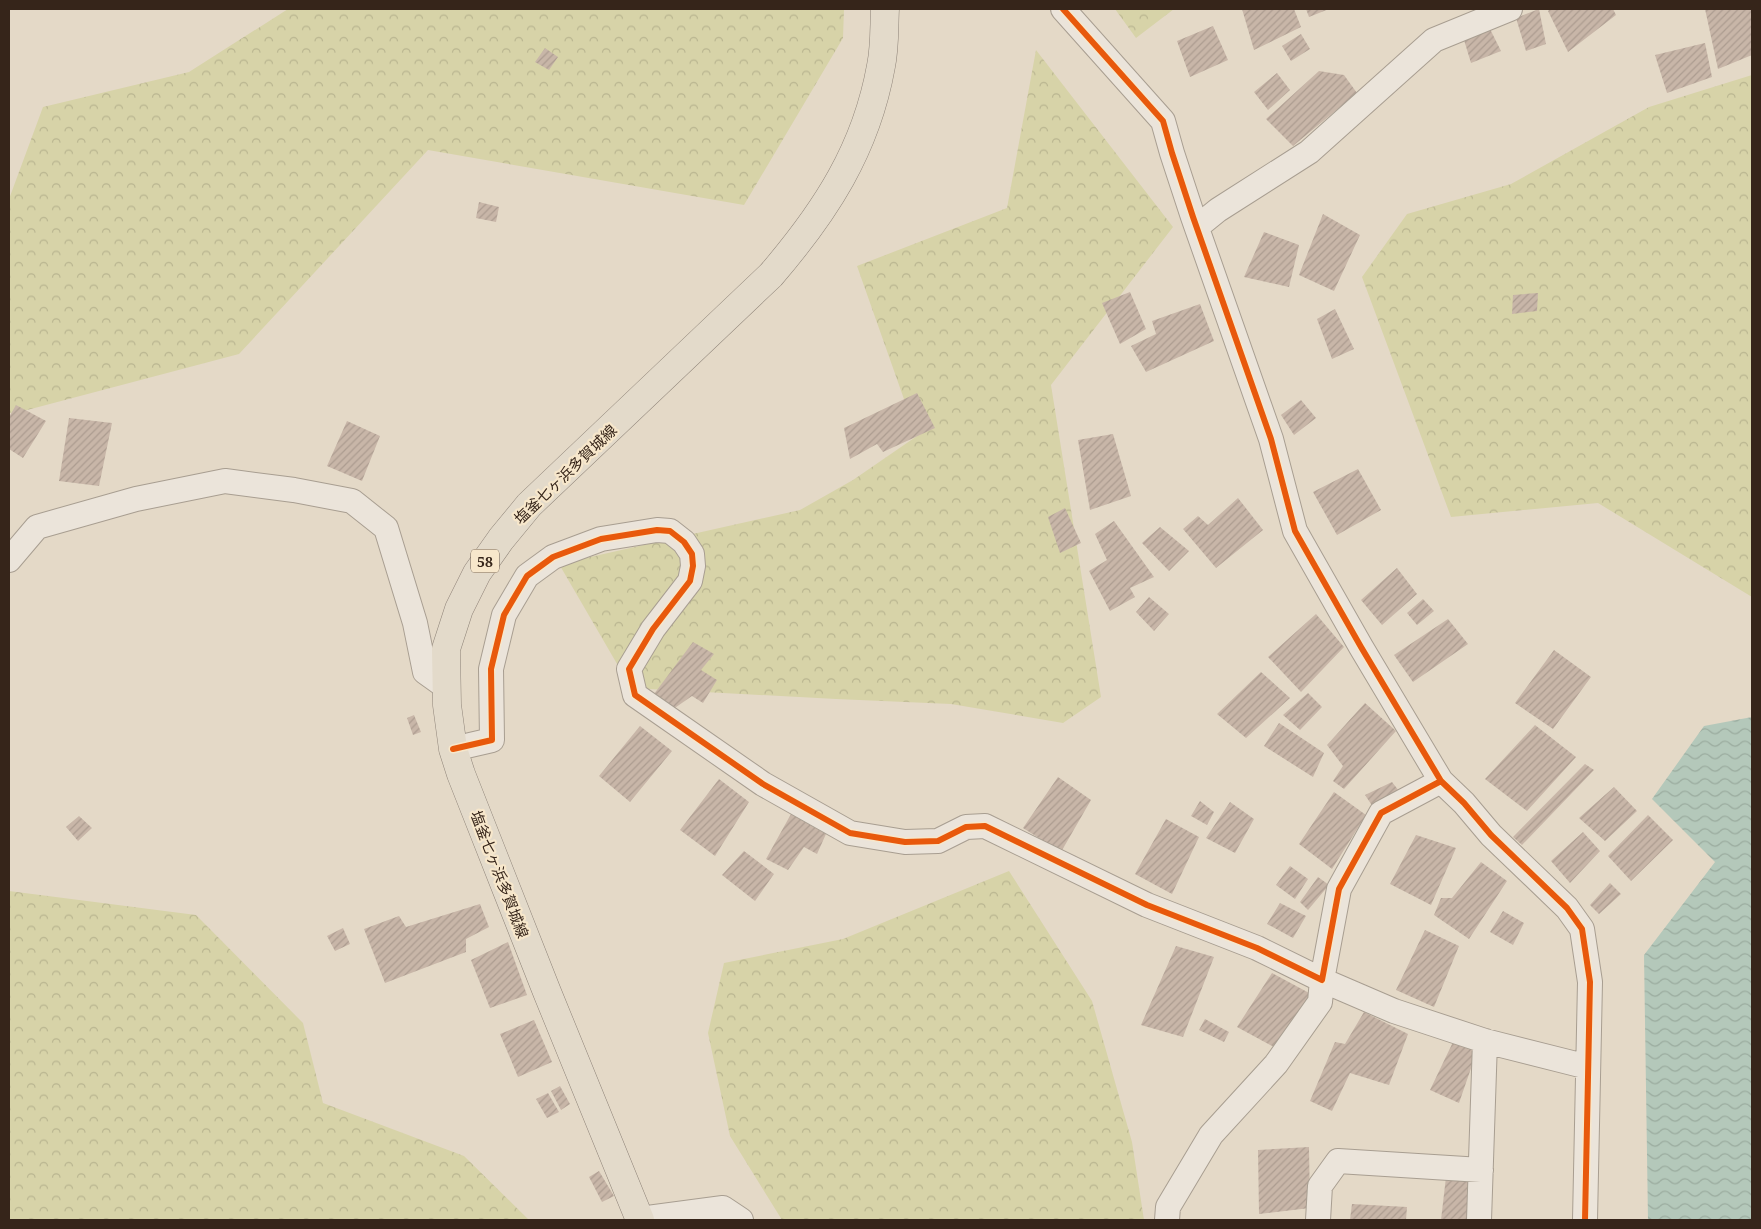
<svg xmlns="http://www.w3.org/2000/svg" width="1761" height="1229" font-family="'Noto Serif','Noto Sans JP',serif">
<style>
.forest{fill:url(#forest-crowns)}
.water{fill:url(#water-waves)}
.building{fill:url(#building-hatch)}
.lines{fill:none;stroke-linecap:round;stroke-linejoin:round}
.minor-casing{stroke:#a89e91;stroke-width:26}
.primary-casing{stroke:#8e8378;stroke-width:29}
.minor{stroke:#ebe4da;stroke-width:24}
.primary{stroke:#e3daca;stroke-width:28}
.cycleway-casing{stroke:#f7e7cb;stroke-width:9}
.cycleway{stroke:#e8590c;stroke-width:6}
.labels{text-anchor:middle;dominant-baseline:central;stroke-width:4.5;stroke-linejoin:round;paint-order:stroke}
.shield{fill:#f7e7cb;stroke:#705f4f;stroke-width:1}
.shield-label{font-size:14px;font-weight:bold;fill:#36251a}
.street-label{font-size:15px;fill:#36251a;stroke:#f7e7cb}
</style>
<defs>
<pattern id="forest-crowns" width="20" height="18" patternUnits="userSpaceOnUse" patternTransform="scale(1.25)"><rect width="20" height="18" fill="#d7d3a8"/><path d="M2 6a3 3 0 1 1 6 0M12 15a3 3 0 1 1 6 0" fill="none" stroke="#b9b590"/></pattern>
<pattern id="water-waves" width="16" height="10" patternUnits="userSpaceOnUse" patternTransform="scale(1.25)"><rect width="16" height="10" fill="#b4c8ba"/><path d="M0 5q4-4 8 0t8 0" fill="none" stroke="#9bac9f"/></pattern>
<pattern id="building-hatch" width="6" height="6" patternUnits="userSpaceOnUse" patternTransform="scale(1.25)"><rect width="6" height="6" fill="#c8b6a8"/><path d="M-1 1l2-2M0 6l6-6M5 7l2-2" fill="none" stroke="#ac9c90"/></pattern>
</defs>
<rect width="100%" height="100%" fill="#e4d9c7"/>
<path class="forest" d="M288,9h556l-1,29 -99,167 -316,-55 -189,204 -227,60 -3,-2v-213l34,-92 146,-35z
M1115,9h59l-38,29z
M1036,50l137,177 -122,158 50,312 -38,26 -112,-19 -115,-5 -205,-11 -72,-124 241,-54 53,-30 64,-44 -60,-170 150,-58z
M1752,75v522l-154,-94 -147,14 -89,-240 45,-63 104,-30 138,-77z
M1009,871l83,130 40,141 12,78h-362l-52,-84 -22,-103 16,-70 119,-24z
M9,891l187,24 107,108 20,80 141,53 65,64h-520z"/>
<path class="water" d="M1752,717v503h-104l-4,-265 71,-93 -63,-63 52,-73z"/>
<path class="building" d="M1242,9h52l7,18 -47,23z
M1306,9h23l-20,8z
M1539,9l7,35 -20,7 -10,-33z
M1550,9h63l3,6 -48,37 -20,-41z
M1705,9h47v46l-34,14z
M1213,26l15,34 -38,17 -13,-36z
M1490,29l11,22 -30,12 -7,-23z
M1301,34l9,15 -19,12 -9,-15z
M1705,43l7,34 -45,16 -12,-38z
M545,48l13,9 -9,13 -14,-8z
M1319,71l25,4 13,18 -64,53 -27,-27z
M1277,73l13,17 -22,20 -14,-18z
M479,202l20,5 -3,15 -20,-4z
M1323,214l37,21 -26,56 -35,-16z
M1264,232l35,13 -10,42 -45,-10z
M1130,292l16,37 -26,15 -18,-41z
M1538,293l-1,18 -25,3 1,-19z
M1200,304l14,37 -68,31 -15,-26 25,-12 -4,-13z
M1335,309l19,40 -22,10 -15,-40z
M917,393l18,35 -52,24 -6,-8 -27,15 -6,-31z
M1301,400l15,18 -22,17 -13,-20z
M16,405l30,16 -23,37 -14,-9v-32z
M69,418l43,5 -13,63 -40,-5z
M347,421l33,15 -18,45 -35,-15z
M1113,434l18,62 -41,14 -12,-70z
M1358,469l23,41 -44,25 -24,-43z
M1238,498l25,32 -47,38 -33,-39 15,-13 10,9z
M1065,508l16,35 -21,10 -12,-36z
M1114,521l40,56 -24,11 5,9 -25,14 -21,-40 18,-11 -12,-26z
M1160,527l29,24 -20,20 -27,-28z
M1397,568l20,26 -35,31 -21,-25z
M1149,597l20,17 -15,17 -18,-19z
M1423,599l11,12 -17,14 -10,-12z
M1316,614l28,33 -43,45 -33,-35z
M1448,619l20,25 -55,38 -19,-27z
M693,642l21,12 -13,16 16,10 -14,23 -11,-7 -23,16 -18,-14z
M1554,650l37,27 -38,52 -38,-26z
M1261,672l29,26 -44,40 -29,-24z
M1308,693l14,14 -22,23 -17,-15z
M1365,703l31,28 -52,58 -11,-8 10,-15 -16,-21z
M414,715l7,17 -8,3 -6,-17z
M1279,723l45,30 -11,24 -49,-31z
M1535,725l41,32 -49,54 -42,-32z
M640,726l32,25 -42,51 -31,-26z
M1585,764l9,6 -72,75 -9,-8z
M1058,777l33,23 -30,52 -38,-24z
M719,779l30,23 -34,54 -35,-26z
M1392,782l7,9 -26,16 -8,-12z
M1614,787l23,24 -32,30 -26,-23z
M1334,792l32,23 -34,54 -33,-25z
M1200,801l14,11 -7,13 -16,-9z
M1230,802l24,17 -19,34 -29,-15z
M791,814l35,20 -9,20 -13,-7 -16,23 -22,-11z
M1648,815l25,25 -42,41 -23,-25z
M79,816l13,12 -14,13 -12,-14z
M1166,819l33,18 -27,57 -37,-20z
M1583,832l17,19 -30,32 -19,-22z
M1416,835l40,13 -25,57 -41,-21z
M744,851l30,23 -19,27 -33,-26z
M1481,862l26,19 -38,58 -35,-24 7,-17h11z
M1290,866l18,13 -13,20 -19,-14z
M1318,877l11,8 -21,25 -8,-8z
M1610,883l11,11 -22,20 -9,-9z
M1280,903l26,13 -13,22 -26,-14z
M480,904l9,23 -23,12v13l-81,31 -21,-54 35,-13 7,11z
M1503,911l21,12 -11,22 -23,-13z
M343,928l7,16 -15,7 -8,-15z
M1425,930l34,16 -25,61 -38,-17z
M508,942l19,53 -37,13 -19,-48z
M1176,946l38,11 -31,80 -42,-12z
M1272,973l39,21 -37,53 -37,-20z
M1364,1012l44,22 -19,51 -39,-12 -18,38 -22,-10 25,-59 10,2z
M1205,1019l24,13 -5,10 -25,-12z
M534,1020l18,42 -34,15 -18,-43z
M1453,1042l24,9 -18,52 -29,-13z
M560,1086l10,18 -9,6 -10,-19z
M548,1093l11,19 -12,6 -11,-19z
M1309,1147l1,61 -51,6 -1,-64z
M599,1171l15,25 -12,6 -13,-25z
M1446,1177h28l-5,43h-28z
M1352,1204l55,3 -1,13h-56z"/>
<g class="lines">
<g class="minor-casing">
<path id="minor" d="M1063,9l100,112 9,32 21,64 78,222 24,92 66,116 80,134 23,22 27,32 76,73 15,21 8,53 -5,238
M1197,227l21,-17 91,-58 125,-112 76,-31
M9,560l28,-33 99,-28 89,-18 69,9 58,11 34,27 29,95 10,49 21,15
M453,749l39,-9 -1,-71 13,-54 23,-39 26,-19 48,-18 56,-9 13,1 14,11 8,12 1,12 -3,15 -37,48 -24,40 6,26 128,89 87,49 55,9 33,-1 28,-14 19,-1 162,79 110,43 65,32 17,-91 42,-76 60,-32
M640,1219l83,-11 18,12
M1167,1220l1,-13 43,-72 65,-71 44,-62 2,-22 72,31 91,30 103,26
M1318,1220l2,-34 18,-25 143,9
M1479,1220l6,-179"/>
</g>
<g class="primary-casing">
<path id="primary" d="M640,1220l-93,-228 -86,-218 -8,-25 -6,-44 -1,-56 13,-40 18,-36 24,-34 28,-34 242,-230c54,-63 95,-125 110,-209 4,-19 3,-39 4,-57"/>
</g>
<use href="#minor" class="minor"/>
<use href="#primary" class="primary"/>
<g class="cycleway-casing">
<path id="cycleway" d="M1063,9l100,112 9,32 21,64 78,222 24,92 66,116 80,134 23,22 27,32 76,73 15,21 8,53 -5,238
M453,749l39,-9 -1,-71 13,-54 23,-39 26,-19 48,-18 56,-9 13,1 14,11 8,12 1,12 -3,15 -37,48 -24,40 6,26 128,89 87,49 55,9 33,-1 28,-14 19,-1 162,79 110,43 65,32 17,-91 42,-76 60,-32"/>
</g>
<use href="#cycleway" class="cycleway"/>
</g>
<g class="labels">
<rect class="shield" x="471" y="549.5" width="28" height="23" rx="4"/>
<g class="shield-label">
<text x="485" y="561">58</text>
</g>
<g class="street-label">
<text transform="translate(565 474) rotate(-44)">塩釜七ヶ浜多賀城線</text>
<text transform="translate(500 874) rotate(69)">塩釜七ヶ浜多賀城線</text>
</g>
</g>
<rect width="1761" height="1229" fill="none" stroke="#36251a" stroke-width="20"/>
</svg>
